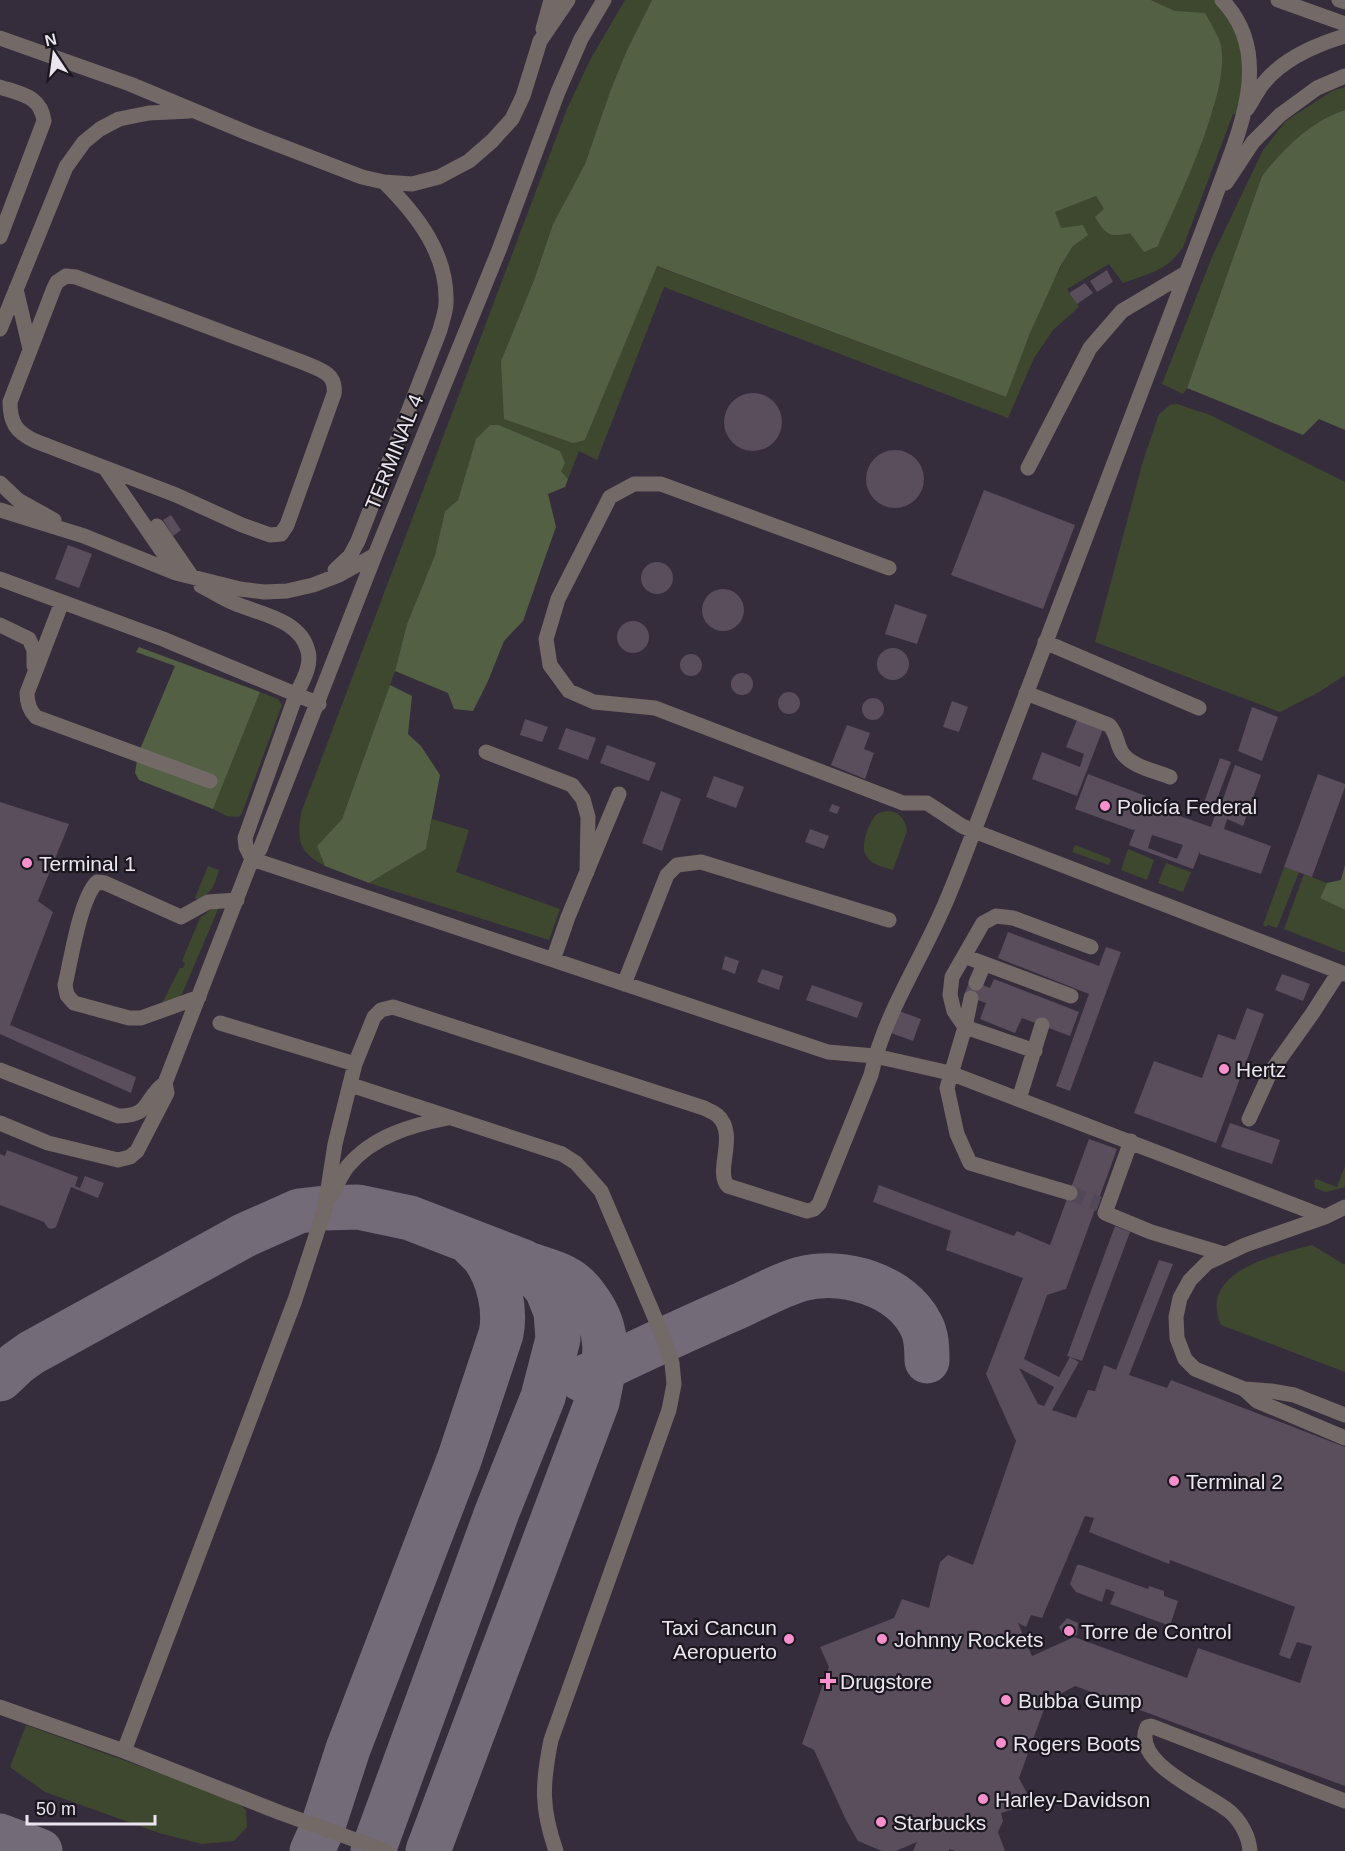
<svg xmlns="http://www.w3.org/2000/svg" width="1345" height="1851" font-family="Helvetica,sans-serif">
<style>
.green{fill:#3e482f}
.forest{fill:#546044}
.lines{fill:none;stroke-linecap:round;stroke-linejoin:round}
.taxiway{stroke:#736b78;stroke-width:45}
.building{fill:#5a4d5c;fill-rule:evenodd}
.minor-tunnel{stroke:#514957;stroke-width:15;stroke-dasharray:15 8;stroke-linecap:butt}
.minor{stroke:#736966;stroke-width:15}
.poi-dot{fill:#f790cd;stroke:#1b171e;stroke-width:2}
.labels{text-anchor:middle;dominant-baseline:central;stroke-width:4.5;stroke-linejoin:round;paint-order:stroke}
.street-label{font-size:21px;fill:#ebe5ef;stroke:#1b171e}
.poi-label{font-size:21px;fill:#ebe5ef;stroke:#1b171e;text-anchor:start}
</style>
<rect width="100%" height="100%" fill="#362d3c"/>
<path class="green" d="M625,0h27l-25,50 -16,39 -26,75 -32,60 -19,56 -33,81 84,79 71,-174 350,131c19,-52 38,-105 67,-151l-12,-18 -7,-16 42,-16 8,13 11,27 15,-4 28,14 56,-138 -39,-97 -24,-11h65c5,7 12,14 17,22 16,26 10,63 10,92h-10l-50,133c-16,24 -33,26 -60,36l-14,-19 -42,25 12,18 -26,23 -19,28 -26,60 -344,-131 -67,173 -18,-9 -11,28 -7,-8 -1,-20 -61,-26 -9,1 -14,14 -18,60 -13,11 -10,44 -28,69 -12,47 -53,148 -25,27 8,20c-26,-14 -28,-24 -24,-53l266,-704 23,-49z
M1345,87v23c-34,11 -62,39 -83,66l-75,212 -4,6 -21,-10 50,-127 51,-107 23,-29 46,-30z
M1177,404l33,11 135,67v193l-26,17 -39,20 -185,-70 48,-181 16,-47 11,-9z
M260,692l18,7 4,6 -40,108 -3,4 -12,-1 -14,-7z
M888,811c12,1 17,8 19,20l-14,39c-9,-3 -21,-5 -26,-13 -8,-9 1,-32 8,-41 3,-4 8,-4 13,-5z
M432,819l37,11 -13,42 104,37 -11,31 -180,-57 57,-34z
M1075,845l36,14 -2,6 -37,-13z
M1128,849l26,11 -7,20 -26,-10z
M1166,863l25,9 -8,20 -25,-9z
M208,866l11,4c-4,14 -7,23 -21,29l-3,-1z
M1284,867l15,5 -22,56 -9,-3 -2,2 -3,-2z
M1304,874l23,9 -7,15 25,12v43l-61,-24z
M217,904l2,3 -37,87 -4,3 -16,6 18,-35h3l2,-5 -3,-2 18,-43z
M1345,1166v21l-19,5 -11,-4 -1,-7 2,-2 21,8z
M1312,1245l33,20v107l-124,-47c-24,-54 55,-70 91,-80z
M26,1725l208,75 12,10 1,17 -13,14 -32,3 -43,-11 -114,-41 -35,-25z"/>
<path class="forest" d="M652,0h499l24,11 30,2c5,9 11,19 15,29 14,44 -43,159 -62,204l-14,6 -14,-19c-20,5 -24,2 -35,-16l9,-8 -8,-13 -41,16 6,16 22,-3 5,10 -15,11 -13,21 -30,66 -24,64 -349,-131 -72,174 -12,3 -69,-24 -3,-58 33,-81 19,-56 32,-60 26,-75 16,-39z
M1345,110v320l-26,-11 -16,16 -116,-47 75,-212c21,-27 49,-55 83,-66z
M490,425h9l61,26 5,12 -4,8 7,8 -3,8 -17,7 8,33 -10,28 -23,66 -19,20 -16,40 -15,30 -19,-2 -6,-16 -53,-22 12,-47 28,-69 10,-44 13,-11 18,-61z
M139,647l121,45 -47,117 -74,-29 -4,-7 3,-19 37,-88 -39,-14z
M390,685l22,11 -4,38 13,12 19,29 -14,74 -57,34 -44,-17 -8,-20 25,-27z
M1345,865v45l-25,-12 7,-15 14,-3z"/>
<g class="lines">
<path class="taxiway" d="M0,1379l17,-16 14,-10 214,-118 54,-24 26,-3 33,-1 52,11 114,44 23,27 9,23 2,27 -15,58 -46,115 -124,339
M581,1379c52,-25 105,-50 158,-73 20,-9 41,-21 62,-27 42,-11 100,6 120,46 6,11 6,24 6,36
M0,1836l40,15
M312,1851l10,-22 26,-80 111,-289 42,-126c5,-24 -2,-56 -17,-77 -5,-6 -11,-11 -17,-17
M428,1851l169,-449c8,-39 16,-68 -9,-102 -6,-9 -13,-17 -23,-22 -11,-6 -24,-9 -35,-13"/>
</g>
<path class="building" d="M1107,270l6,12 -16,10 -7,-11z
M1085,283l8,10 -16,11 -8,-11z
M724 422a29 29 0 1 1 58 0a29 29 0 1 1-58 0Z
M866 479a29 29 0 1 1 58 0a29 29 0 1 1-58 0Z
M984,490l91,35 -32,84 -92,-34z
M171,515l10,15 -8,6 -10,-16z
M68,545l24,9 -13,34 -24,-9z
M641 578a16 16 0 1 1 32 0a16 16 0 1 1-32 0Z
M702 610a21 21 0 1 1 42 0a21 21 0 1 1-42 0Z
M895,604l32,11 -10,29 -32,-10z
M617 637a16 16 0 1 1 32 0a16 16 0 1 1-32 0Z
M877 664a16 16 0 1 1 32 0a16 16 0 1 1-32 0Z
M680 665a11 11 0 1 1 22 0a11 11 0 1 1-22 0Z
M731 684a11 11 0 1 1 22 0a11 11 0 1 1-22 0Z
M778 703a11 11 0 1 1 22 0a11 11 0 1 1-22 0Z
M862 709a11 11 0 1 1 22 0a11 11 0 1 1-22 0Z
M952,701l16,6 -9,25 -16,-5z
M1252,707l26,10 -16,44 -24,-10z
M525,719l23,8 -6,15 -22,-7z
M1077,720l26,9 -26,67 -45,-17 10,-27 38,15 4,-13 -18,-7z
M847,725l23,8 -6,16 10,4 -9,26 -34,-14z
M566,728l30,10 -8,22 -30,-11z
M607,745l49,18 -7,18 -49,-18z
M1220,758l11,4 -19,50 -10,-4z
M1235,765l26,10 -18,51 -16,-7 -3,10 47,17 -10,28 -61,-20v-3l-7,18 -64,-24 6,-16 -2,1 -58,-21 13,-35 58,22 -3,7 68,24 4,-12 2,1zM1152,835l31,10 -6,14 -29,-11z
M1318,774l27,10v3l-33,90 -28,-10z
M714,776l30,11 -8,21 -30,-11z
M661,791l20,8 -19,52 -20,-8z
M0,802l69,22 -31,77 15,11 -43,113 126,52 -5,16 -131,-59z
M832,804l8,3 -3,7 -8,-3z
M810,829l19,7 -5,13 -19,-7z
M1008,932l91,34 7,-19 15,5 -51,139 -14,-5 33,-92 -91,-36z
M725,956l14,5 -4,13 -13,-5z
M762,969l21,7 -4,14 -22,-8z
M1282,974l28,10 -7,17 -28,-11z
M994,979l85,33 -9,24 -48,-18 -7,15 -35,-14 6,-16 -22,-8 6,-15 20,8z
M812,985l51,18 -6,15 -51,-18z
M1247,1008l17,6 -48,129 -82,-30 20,-52 48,17 16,-44 17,6z
M899,1011l22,8 -8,22 -22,-8z
M1230,1123l50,17 -8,24 -51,-17z
M1089,1139l28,10 -51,140 -19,6 -23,64 35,18 11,-20 9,5 -27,48 24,8 12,-28 7,1 9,-26 12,5 43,-110 14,4 -44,111 38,13 4,-8 174,67v339l-270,-100 -28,15 -28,77 13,25 -31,10 2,8 -5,11 7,19h-49l-7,-2v2h-36l4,-9 -21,9h-14l-24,-10 -12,-21 -32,-70 -12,-6 27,-77 -9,-20 74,-29 8,-19 27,9 11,-46 8,-7 25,10 43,-124 -30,-67 37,-96 -77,-28 5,-19 -78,-29 6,-17 135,51 3,-5 33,14zM1019,1368l35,19 -10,19 -6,-2zM1085,1516l9,2 -5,14 80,32 1,-4 125,47 -16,48 11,4 7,-17 15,4 -12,37 -102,-35 -11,30 -113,-41 -42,19 -14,-33 8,4 5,-12 11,3z
M7,1150l71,27 -3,9 5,2 5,-12 19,7 -6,15 -27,-11 -15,40 -4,2 -4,-1 -4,-6 -44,-17v-51l5,2z
M1115,1226l15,6 -48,129 -15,-5z
M1077,1565h4l67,24 1,-3 15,5v5l14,5 -8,25 -60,-22 5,-12 -9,-3 -4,13 -26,-10 -6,-8z
M1067,1618l11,5 -1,12 -12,3 -6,-11z"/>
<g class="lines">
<path class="minor-tunnel" d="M1070,1193l29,11"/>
<path class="minor" d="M1278,0l67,24
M1339,0l6,2
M543,29l8,-29
M0,38l130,46 120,50 112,43 22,5 28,2 27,-7 30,-16 23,-20 20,-22 11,-23 17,-55 28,-41
M0,87c21,7 41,9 44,34l-44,116
M1247,109c5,-8 10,-17 15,-24 20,-26 53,-40 83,-49
M1226,183l27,-41 27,-27 37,-27 28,-12
M66,276l10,1 226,85c17,7 35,11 32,32l-47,131 -6,9 -11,1 -28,-10 -66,-30 -141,-54c-19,-9 -25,-18 -25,-39l44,-114 3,-6z
M16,289l14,60
M0,329l66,-162 18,-25 16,-13 19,-10 30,-6 41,-2
M105,468l72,105
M1028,468l62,-120 32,-37 64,-38
M0,483l18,17 36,20
M0,510l84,26 92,37 64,16 24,3 23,-1 26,-6 26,-10 36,-20 124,-305 59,-158 23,-53 23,-39
M157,526l35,51
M889,568l-228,-84h-27l-24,13 -52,102 -12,40 4,26 19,26 25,11 61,6 248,95h24l35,23 12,5 371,143
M335,570l15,-14 8,-15 82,-211c2,-9 6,-18 6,-27 2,-49 -29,-88 -62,-121
M0,579l163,60 156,65
M201,586c11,5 21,12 33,17 25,11 66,16 74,48 4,15 -6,31 -12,44l-51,143 1,9 6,12 8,-10 115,-294
M62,602l-35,91c0,10 2,17 9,24l174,64
M0,625l29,14 5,11v16
M1045,642l154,66
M1026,693l83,32c9,9 7,20 14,29 10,13 33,17 47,23
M486,752l86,33 11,14 5,18 -1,55
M964,956l107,40
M553,960l15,-43 51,-123
M976,983l8,-19
M624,984l43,-109 10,-10 24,-3 188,58
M199,997l-58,21h-12l-55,-15 -7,-8 -2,-10c6,-25 15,-86 32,-103l8,1 76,34 27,-15 29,-2
M971,998l-6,29 -18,61 10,46 13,29 100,30
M220,1023l135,41
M1035,1051l-70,-24 -11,-16 -4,-16 2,-18 31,-54 13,-7 17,2 78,29
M0,1070l118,46c34,0 25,-17 47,-33l2,10 -30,58 -7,6 -12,3 -70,-17 -48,-20
M165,1083l87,-224 576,193 47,4 75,17 375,144
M351,1085l211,69 14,9 25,28 60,141 11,31 2,21 -5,26 -118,330c-9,44 -10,68 5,111
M1019,1099l23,-74
M1249,1119l21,-46 42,-59 27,-42
M1131,1141l-26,72 46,19 73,22
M332,1195c5,-10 9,-21 16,-29 25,-30 64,-41 100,-48
M1345,1207l-20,10 -80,28 -38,18 -17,17 -10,18 -4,19 1,21 8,21 10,10 49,20 13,12 88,37
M1244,1389l27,2 23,4 51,20
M0,1707l124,44 157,62 105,38
M124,1751l171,-451 30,-92 10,-64 20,-80 19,-47 7,-7 12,-3 311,101c4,2 9,4 13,7 22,19 -3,56 11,71l79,25 7,-2 5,-5 52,-129c12,-57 46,-108 70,-162 12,-26 22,-54 33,-82l239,-628c22,-64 65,-145 9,-203
M1250,1851c-1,-15 -10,-31 -21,-40 -22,-18 -98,-48 -82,-84l4,-1 194,75"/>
</g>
<g class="poi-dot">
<circle cx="1105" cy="806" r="6"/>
<circle cx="27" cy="863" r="6"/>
<circle cx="1224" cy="1069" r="6"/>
<circle cx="1174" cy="1481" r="6"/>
<circle cx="1069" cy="1631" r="6"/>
<circle cx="789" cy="1639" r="6"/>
<circle cx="882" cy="1639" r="6"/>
<path d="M825 1672h6v6h6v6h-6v6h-6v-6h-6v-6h6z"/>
<circle cx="1006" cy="1700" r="6"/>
<circle cx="1001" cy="1743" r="6"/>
<circle cx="983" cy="1799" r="6"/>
<circle cx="881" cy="1822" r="6"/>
</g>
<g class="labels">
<g class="street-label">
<text transform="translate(394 452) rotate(-68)">TERMINAL 4</text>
</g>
<g class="poi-label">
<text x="1117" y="806">Policía Federal</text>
<text x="39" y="863">Terminal 1</text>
<text x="1236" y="1069">Hertz</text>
<text x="1186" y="1481">Terminal 2</text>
<text x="777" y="1627" text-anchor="end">Taxi Cancun<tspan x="777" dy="24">Aeropuerto</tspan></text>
<text x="1081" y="1631">Torre de Control</text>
<text x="894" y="1639">Johnny Rockets</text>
<text x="840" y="1681">Drugstore</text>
<text x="1018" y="1700">Bubba Gump</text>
<text x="1013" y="1743">Rogers Boots</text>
<text x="995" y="1799">Harley-Davidson</text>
<text x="893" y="1822">Starbucks</text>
</g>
</g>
<g transform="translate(54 54) rotate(347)" stroke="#1b171e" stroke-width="4.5" paint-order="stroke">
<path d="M0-4.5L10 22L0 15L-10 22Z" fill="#ebe5ef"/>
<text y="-9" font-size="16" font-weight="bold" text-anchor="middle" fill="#ebe5ef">N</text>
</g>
<path d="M27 1815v9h128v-9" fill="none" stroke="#ebe5ef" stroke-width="3"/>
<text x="36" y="1815" font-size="18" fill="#ebe5ef" stroke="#1b171e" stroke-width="4.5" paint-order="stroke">50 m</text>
</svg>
